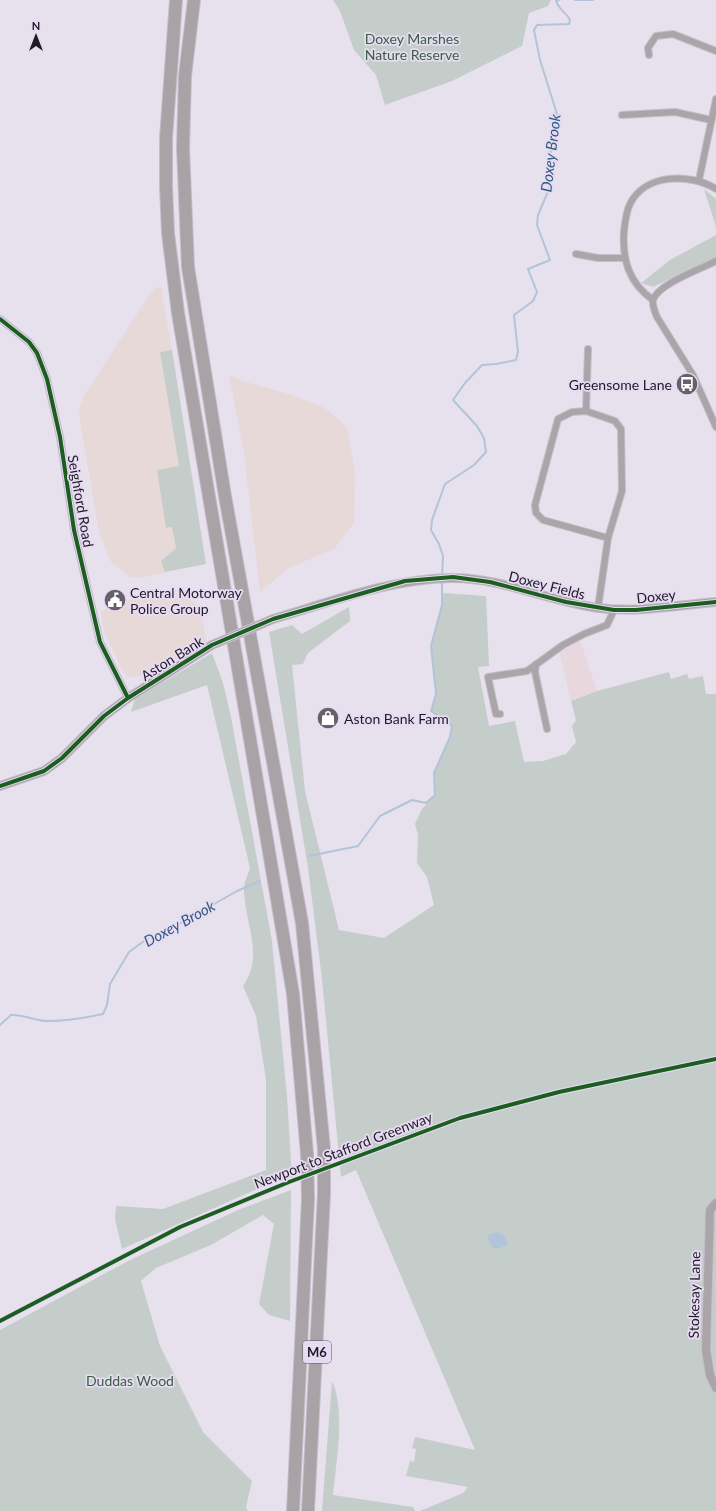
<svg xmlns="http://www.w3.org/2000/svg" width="716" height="1511" font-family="Lato,sans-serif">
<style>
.commercial{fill:#e9d7de}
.industrial{fill:#e7d9d7}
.green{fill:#c5cdca}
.water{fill:#b2c4d8}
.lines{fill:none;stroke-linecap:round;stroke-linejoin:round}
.stream{stroke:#b2c4d8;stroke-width:2}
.minor-casing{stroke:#c3bec9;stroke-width:8}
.tertiary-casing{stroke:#c3bec9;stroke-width:10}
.motorway-casing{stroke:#c3bec9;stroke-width:14}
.minor{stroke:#aaa5a8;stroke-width:6}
.tertiary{stroke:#aaa5a8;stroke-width:8}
.motorway{stroke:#a9a3a7;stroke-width:12}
.tertiary-bridge-casing{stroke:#c3bec9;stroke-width:10;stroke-linecap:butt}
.tertiary-bridge{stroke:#aaa5a8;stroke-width:8}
.cycleway-casing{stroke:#e7dbf4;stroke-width:6}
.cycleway{stroke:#1b5e20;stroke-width:4}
.labels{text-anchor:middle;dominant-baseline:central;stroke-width:3.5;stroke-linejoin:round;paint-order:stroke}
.shield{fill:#e7dbf4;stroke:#5b5462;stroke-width:1}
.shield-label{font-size:13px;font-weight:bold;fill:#1f1a23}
.park-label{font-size:14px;fill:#35613f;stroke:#e7dbf4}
.poi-label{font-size:14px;fill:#1f1a23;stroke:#e7dbf4;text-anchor:start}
.street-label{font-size:14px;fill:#1f1a23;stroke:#e7dbf4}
.water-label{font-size:15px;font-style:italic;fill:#2e5b7c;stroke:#e7dbf4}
</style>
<rect width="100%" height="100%" fill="#e7e1ee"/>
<path class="commercial" d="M580,640l17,51 -26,10 -12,-49z"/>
<path class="industrial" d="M161,287l11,63 -12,2 19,114 -22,5 10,57 5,-1 4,21 -15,13 4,11 -25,6 -12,-2 -17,-14 -5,-12 -7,-18 -18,-105 -2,-18 5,-13 14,-22 46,-71 11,-15z
M229,375l14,6 49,14 33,13 22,19 8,45 -1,51 -20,26 -45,19 -29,24 -16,-139z
M179,593l18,12 3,7 7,31 -64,33 -14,1 -6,-5 -15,-32 -6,-16 -1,-13 30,-12z"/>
<path class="green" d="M333,0h218l-3,6 -19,7 -7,33 -70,35 -67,24 -9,-30 -22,-25 -14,-39z
M704,189l12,10v28z
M716,235v22l-63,30 -12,-4 29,-23z
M172,350l34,214 -41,8 -4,-11 15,-13 -4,-21 -6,1 -9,-58 22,-4 -19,-114z
M442,593l44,3 3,70 -11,1 11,59 26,-5 9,41 19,-1 23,-7 10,-12 -4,-16 4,-6 -5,-19 26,-10 72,-19 2,7 16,-5 2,5 14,-3 3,18h10v817h-296l43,-18 5,-6 -62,-11 4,-15 4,1 2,-13 -4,-1 3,-11 60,13 -119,-280 -15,7 -19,-198 -14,-111 -39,-236 23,-7 10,9 47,-27 1,14 -42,32 -5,11 -11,1 13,126 34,139 45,8 50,-33 -7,-28 -10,-14 1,-28 -3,-11 7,-15 13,-14 -1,-22 16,-36 2,-11 -21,-15 5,-17 -5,-48 11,-41z
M212,653l11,30 8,34 41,224 15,155 5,81 -26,8 -144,64 -7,-30 1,-13 47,3 103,-39v-90l-10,-64 -13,-30c22,-31 1,-64 1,-97 0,-6 4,-15 6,-21l-43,-183 -76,27 4,-13z
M291,1190l-1,131 -21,-6 -10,-11 15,-80 -11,-9 -52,30 -55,23 -15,13 19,65 43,86 49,49 -6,26 2,4h-248v-181l128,-69 110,-51z
M332,1381c14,30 4,81 1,114l80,12 2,4h-93z"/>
<path class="water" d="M498,1232l7,4 3,8 -10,5 -6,-2 -4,-8 1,-4z"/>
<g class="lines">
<path class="stream" d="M575,0h18
M442,576l1,-20 -4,-12 -8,-14 1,-10 13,-36 29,-19 12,-13 -2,-14 -7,-12 -24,-26 12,-17 17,-18 14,-1 20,-4 2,-8 -4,-37 19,-14 4,-9 -9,-23 22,-9 -13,-35 1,-10 11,-26 2,-43 6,-32 -17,-54 -6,-30 3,-5 32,-1 1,-4c-4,-8 -11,-10 -14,-19l3,-1
M309,856l49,-10 22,-30 32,-16 14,3 9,-8 -1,-22 16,-36 2,-11 -21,-15 5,-17 -5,-48 11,-41v-25
M0,1025l11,-10c12,-1 24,6 36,6 19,0 38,-3 56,-7l4,-9 3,-21 19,-32 22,-16 14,-4 72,-41 23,-10"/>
<g class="minor-casing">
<path id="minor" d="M649,55l-1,-7 8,-12 17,-2 43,17
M622,115l53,-3 36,8
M699,180l17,-81
M576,254l22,4h26
M716,261c-15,8 -58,23 -63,39 -1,5 2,12 4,17l36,58 23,52
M653,300c-24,-17 -31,-40 -29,-69 1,-9 2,-19 6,-27 15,-31 61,-31 86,-15
M0,319l29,23 8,11 10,26 13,58 14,93 26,112 28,56
M588,349l-2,62 29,10 6,8 1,62 -14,47 -10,70
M586,411l-14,1 -14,7 -23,86 1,8 7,7 65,18
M536,664l-1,8 12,57
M500,714h-4l-8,-37 39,-6 36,-26 21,-11 23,-9 7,-15"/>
</g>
<g class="tertiary-casing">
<path id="tertiary" d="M273,619c58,-17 117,-40 178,-41 50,-1 99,24 148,30 39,5 78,-3 117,-6
M0,786l44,-15 18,-13 42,-42 24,-18 84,-53
M716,1203l-6,7 -4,140 4,25 6,13"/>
</g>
<g class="motorway-casing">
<path id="motorway" d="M176,0l-10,138v48l2,47 10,80 115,681 14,160 1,45 -15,312
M194,0l-9,76 -2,72 5,119 37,229 77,427 22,226v44l-16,318"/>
</g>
<use href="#minor" class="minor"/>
<use href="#tertiary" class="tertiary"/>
<use href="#motorway" class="motorway"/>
<g class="tertiary-bridge-casing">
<path id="tertiary-bridge" d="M212,645l61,-26"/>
</g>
<use href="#tertiary-bridge" class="tertiary-bridge"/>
<g class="cycleway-casing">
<path id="cycleway" d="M0,319l29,23 8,11 10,26 13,58 14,93 26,112 28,56
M0,786l44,-15 18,-13 42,-42 24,-18 84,-53 61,-26 132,-38 48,-4 37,5 76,20 48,8h22l80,-8
M0,1321l180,-94 109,-45 171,-64 99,-26 157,-33"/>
</g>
<use href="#cycleway" class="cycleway"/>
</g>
<defs>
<g id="bus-disc" transform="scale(1.15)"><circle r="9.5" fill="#65606a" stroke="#e7dbf4"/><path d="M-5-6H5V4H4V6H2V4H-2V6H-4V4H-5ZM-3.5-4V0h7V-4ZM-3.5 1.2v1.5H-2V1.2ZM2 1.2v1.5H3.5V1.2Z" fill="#fff"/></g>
<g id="civic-disc" transform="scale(1.15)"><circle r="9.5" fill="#65606a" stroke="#e7dbf4"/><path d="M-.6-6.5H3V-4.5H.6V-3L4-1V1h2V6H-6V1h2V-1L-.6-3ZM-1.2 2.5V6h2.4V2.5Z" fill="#fff"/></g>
<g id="shop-disc" transform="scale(1.15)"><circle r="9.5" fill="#65606a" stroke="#e7dbf4"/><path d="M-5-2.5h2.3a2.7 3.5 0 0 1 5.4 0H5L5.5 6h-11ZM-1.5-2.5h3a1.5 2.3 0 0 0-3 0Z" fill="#fff"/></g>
</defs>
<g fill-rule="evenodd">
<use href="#bus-disc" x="687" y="384"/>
<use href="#civic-disc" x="115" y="600"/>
<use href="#shop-disc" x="328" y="718"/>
</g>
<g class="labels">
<rect class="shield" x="303" y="1341" width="28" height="22" rx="3"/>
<g class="shield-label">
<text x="317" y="1352">M6</text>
</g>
<g class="park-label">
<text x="412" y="38">Doxey Marshes<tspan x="412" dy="16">Nature Reserve</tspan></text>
<text x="130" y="1380">Duddas Wood</text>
</g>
<g class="poi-label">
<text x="672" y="384" text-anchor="end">Greensome Lane</text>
<text x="130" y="592">Central Motorway<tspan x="130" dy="16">Police Group</tspan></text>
<text x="344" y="718">Aston Bank Farm</text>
</g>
<g class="street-label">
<text transform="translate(81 501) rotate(80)">Seighford Road</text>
<text transform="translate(547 585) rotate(14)">Doxey Fields</text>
<text transform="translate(656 596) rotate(-6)">Doxey</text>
<text transform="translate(172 658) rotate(-32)">Aston Bank</text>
<text transform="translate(343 1150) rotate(-21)">Newport to Stafford Greenway</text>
<text transform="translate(694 1295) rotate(-89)">Stokesay Lane</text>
</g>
<g class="water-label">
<text transform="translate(550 153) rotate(-83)">Doxey Brook</text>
<text transform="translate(179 923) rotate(-29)">Doxey Brook</text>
</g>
</g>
<g transform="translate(36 36)" stroke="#e7dbf4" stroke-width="3" paint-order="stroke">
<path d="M0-3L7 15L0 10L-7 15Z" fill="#1f1a23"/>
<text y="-6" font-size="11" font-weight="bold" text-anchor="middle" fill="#1f1a23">N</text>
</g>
</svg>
